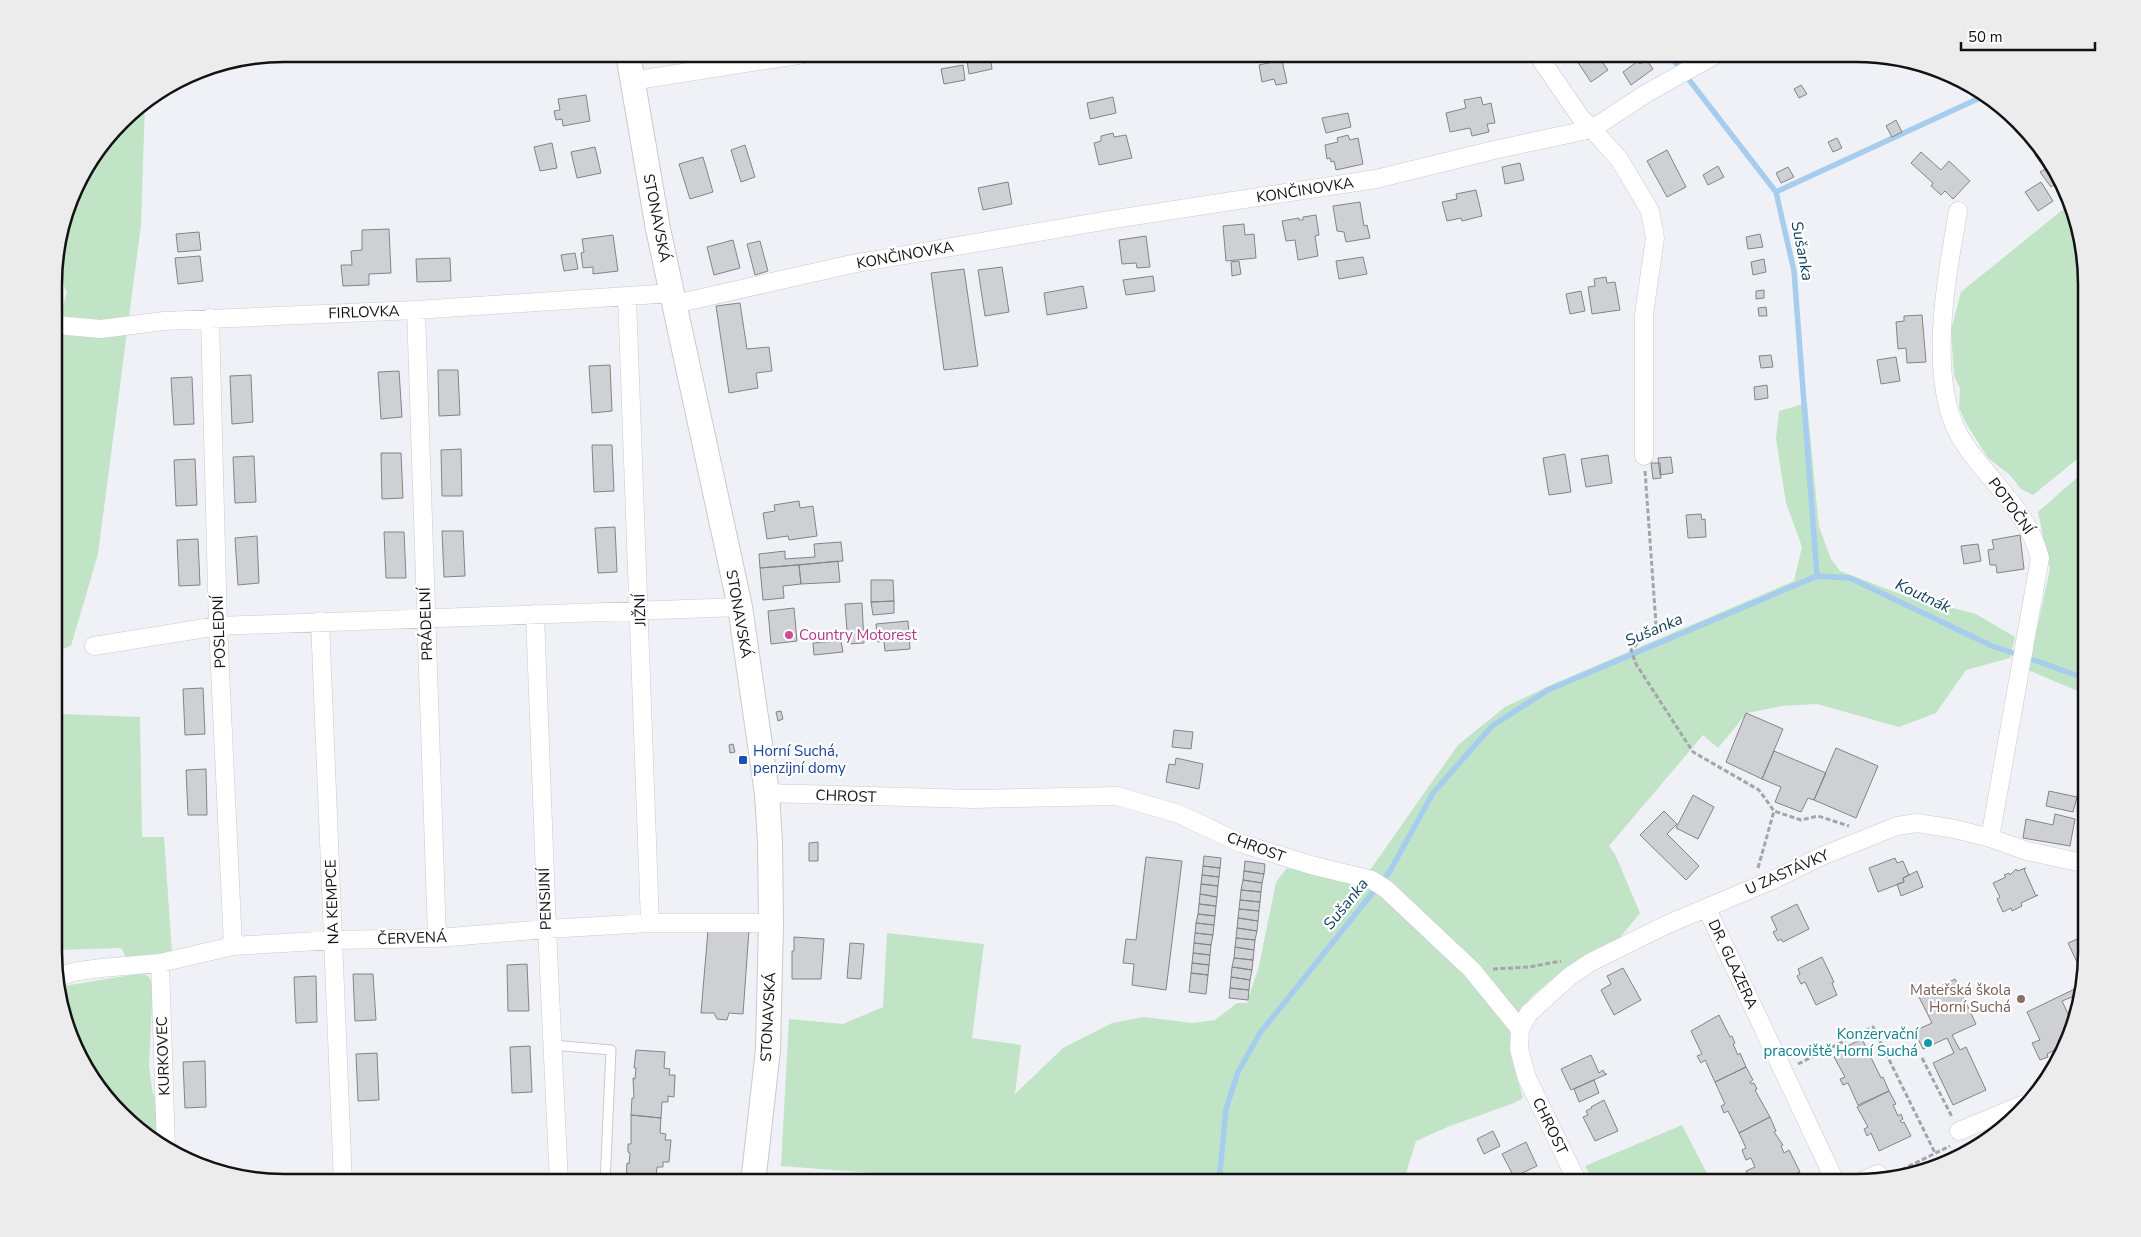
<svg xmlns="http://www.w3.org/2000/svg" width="2141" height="1237" font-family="'Nunito Sans',sans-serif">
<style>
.green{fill:#c1e4c7}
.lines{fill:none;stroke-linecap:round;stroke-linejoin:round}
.stream{stroke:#a6cdee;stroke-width:5.5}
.building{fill:#cfd0d4;stroke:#838488}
.lane-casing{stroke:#c9cace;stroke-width:11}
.street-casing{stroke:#c9cace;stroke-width:19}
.secondary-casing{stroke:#c9cace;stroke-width:26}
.path{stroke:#a4a5a9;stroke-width:3;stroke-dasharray:5 2.5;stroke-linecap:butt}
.lane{stroke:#fff;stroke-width:9}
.street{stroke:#fff;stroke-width:18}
.secondary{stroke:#fff;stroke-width:24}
.hotel-dot{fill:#d1479c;stroke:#fff;stroke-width:2}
.transit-dot{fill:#1a4fb4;stroke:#fff;stroke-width:2}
.education-dot{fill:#8d6e63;stroke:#fff;stroke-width:2}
.culture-dot{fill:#0f9aa8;stroke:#fff;stroke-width:2}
.labels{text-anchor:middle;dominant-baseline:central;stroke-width:4.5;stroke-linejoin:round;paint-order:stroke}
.street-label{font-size:15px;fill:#121214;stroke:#fff}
.hotel-label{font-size:15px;fill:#b23c85;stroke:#fff;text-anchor:start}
.transit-label{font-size:15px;fill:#164399;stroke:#fff;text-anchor:start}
.education-label{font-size:15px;fill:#785e54;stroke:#fff;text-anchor:end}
.culture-label{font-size:15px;fill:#0d838f;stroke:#fff;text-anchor:end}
.water-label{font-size:16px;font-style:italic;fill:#154161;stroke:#fff}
.rim{fill:none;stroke:#121214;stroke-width:2.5}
</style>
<rect width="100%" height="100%" fill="#f0f1f6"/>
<path class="green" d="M1669,54h42l-29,16z
M145,103l-4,122 -43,329 -27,92 -15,6v-321l11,-39 -11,-22v-15l22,-73 54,-71z
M2071,203l4,8 12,58v182l-54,44 -12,-6 -11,-14 -22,-17 -21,-33 -8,-17 1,-20 -6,-12 -3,-46 10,-38z
M1807,403l12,124 12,32 9,12 63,24 73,19 39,23 -5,21 -44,12 -30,43 -37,14 -82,-23 -35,2 -35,7 -29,35 -15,-13 -94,111 6,8 25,59 -23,28 -55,30 -31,26 -19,35 -1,25 12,41 -9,5 -64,23 -34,15 -13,42h-436l-40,-6 -146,-11 8,-147 54,5 40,-17 4,-74 97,11 -12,94 49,7 -6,49 48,-46 49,-25 32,-6 48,6 23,-3 22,-17h10l12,-37 17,-84 11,-14 76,16 7,-14 88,-125 47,-38 46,-22 243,-104 8,-34 -16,-44 -10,-64 3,-28z
M2087,469v226l-59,-25 22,-101 -12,-57z
M62,714l78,3 2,120h22l8,115 -45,7 -6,-11 -62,2 -3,-32v-148z
M143,973l6,4 4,9 -4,79 3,24 5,15 2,38 -66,-62 -35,-93z
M1682,1125l30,58h-118l-9,-17z"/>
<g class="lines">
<path class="stream" d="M1776,192l208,-96
M1817,576l33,2 142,68 21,7
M2028,658l59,21
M1219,1183l7,-74 12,-37 22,-39 130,-162 43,-78 59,-67 56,-36 269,-114 -23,-305 -18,-79 -107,-138"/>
</g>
<path class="building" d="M658,54h24l-23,4z
M710,54h10l1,9 -35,6 -1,-11z
M966,54h24l2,15 -23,5z
M1435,54h16l-15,4z
M1581,54h16l11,16 -17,12 -16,-24z
M1282,60l5,23 -11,2 -2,-6 -12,3 -3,-17z
M1647,60l6,9 -22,16 -8,-13 15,-11 2,3z
M963,65l2,15 -21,4 -3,-15z
M1801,85l6,9 -8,4 -5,-9z
M586,95l4,26 -27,5 -1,-7 -6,1 -2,-9 6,-1 -2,-11z
M1113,97l3,16 -26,6 -3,-16z
M1481,97l2,8 8,-2 4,20 -8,1 2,8 -17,4 -2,-8 -20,4 -4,-19 20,-5 -2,-8z
M1348,113l3,14 -25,6 -4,-15z
M1896,120l6,12 -10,5 -6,-11z
M1113,133l1,4 12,-2 6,23 -33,7 -5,-22 7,-2v-5z
M1348,135l2,5 8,-2 5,26 -27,6 -2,-9 -3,1 -1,-4 -3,1 -2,-14 13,-3 -1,-4z
M1837,138l5,10 -9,4 -5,-10z
M552,143l5,25 -17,3 -6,-24z
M745,145l10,32 -14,5 -10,-32z
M595,147l6,26 -24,5 -6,-26z
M1667,150l19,37 -19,10 -20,-36z
M2041,150l7,7 17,33 -5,3 -6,-8 -3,2 -11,-15 5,-3 -10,-14z
M1921,152l20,18 8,-9 21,20 -17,18 -8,-8 -4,4 -10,-9 2,-3 -22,-20z
M703,157l10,35 -23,7 -11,-35z
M1520,163l4,17 -19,4 -3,-17z
M1718,166l6,11 -16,8 -5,-10z
M1788,167l6,10 -13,6 -5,-10z
M1008,182l4,22 -29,6 -5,-22z
M2041,182l12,19 -15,10 -13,-19z
M1476,190l6,26 -20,5 -1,-3 -14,3 -5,-19 15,-3 -1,-5z
M1360,202l4,24 3,-1 3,13 -24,4 -2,-10 -7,-1 -4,-25z
M1316,215l3,20 -4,1 3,20 -20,4 -3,-20 -9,1 -4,-20 17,-3v2h4v-3z
M1244,224l1,11 9,-1 2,24 -30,3 -3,-35z
M389,229l2,44 -22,1v11l-26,1 -2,-21h11l-1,-14 11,-1v-20z
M199,232l2,18 -23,2 -2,-18z
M1760,234l3,13 -15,2 -2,-12z
M613,235l5,36 -25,3v-7l-10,1 -2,-15 3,-1 -2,-13z
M1146,236l4,31 -13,1 -1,-5 -14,1 -3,-24z
M733,240l7,28 -26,7 -7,-28z
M760,241l8,30 -13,4 -8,-31z
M575,253l3,16 -14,2 -3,-16z
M200,256l3,25 -25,3 -3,-26z
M1363,257l4,17 -28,5 -3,-18z
M450,258l1,23 -34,1 -1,-23z
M1764,259l2,13 -13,3 -2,-13z
M1239,261l2,13 -9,2 -1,-14z
M1002,267l7,45 -24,4 -7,-46z
M964,269l14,97 -34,4 -13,-97z
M1153,276l2,15 -29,4 -3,-15z
M1606,277l1,6 8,-1 5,28 -28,4 -4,-27 7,-1 -1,-7z
M1083,286l4,22 -40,7 -3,-22z
M1764,290v8l-8,1v-8z
M1581,291l4,20 -15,3 -4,-20z
M740,303l7,46 22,-2 3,24 -16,2 2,15 -29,5 -13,-87z
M1766,307l1,9h-8l-1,-8z
M1922,315l4,47 -19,1 -1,-15 -8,1 -2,-27 8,-1v-5z
M1771,355l2,12 -12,1 -2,-12z
M1896,357l4,24 -19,3 -4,-24z
M610,365l2,46 -20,2 -3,-47z
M438,370h20l2,45 -21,1z
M399,371l3,46 -21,2 -3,-47z
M251,375l2,47 -21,2 -2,-48z
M192,377l2,47 -20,1 -3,-47z
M1767,385l1,13 -13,2 -1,-13z
M592,445h20l2,46 -20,1z
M461,449l1,47h-20l-1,-46z
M381,453h20l2,45 -21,1z
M1565,454l6,38 -22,3 -6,-37z
M1608,455l4,28 -26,4 -5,-28z
M254,456l2,46 -21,1 -2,-46z
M1671,457l2,16 -13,2 -2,-17z
M195,459l2,46 -21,1 -2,-46z
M1651,463h9l1,15 -8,1z
M799,501l1,7 13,-2 4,30 -28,4 -1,-4 -21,3 -4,-26 12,-2 -1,-6z
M1701,514l1,6 3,-1 1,18 -18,1 -2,-23z
M615,527l2,45 -19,1 -3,-45z
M442,531h21l2,45 -21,1z
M384,532h20l2,46h-20z
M2020,535l4,34 -27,4 -1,-8h-6l-2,-15 6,-1 -2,-9z
M257,536l2,47 -21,2 -3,-47z
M198,539l2,46 -21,1 -2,-46z
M841,542l2,19 -83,7 -1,-14 26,-3v8l30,-2 -1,-13z
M1978,544l3,17 -17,3 -3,-18z
M838,561l2,21 -39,2 -2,-19z
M799,565l2,19 -18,2 1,12 -21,2 -3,-32z
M871,580h22l1,21 -23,1z
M894,601v12l-21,2 -2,-13z
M862,603l2,40 -16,1 -3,-40z
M794,608l3,33 -26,3 -3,-33z
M908,621l2,28 -25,2 -1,-10 -6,1 -2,-18z
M841,641l2,11 -29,3 -1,-12z
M203,688l2,46 -20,1 -2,-46z
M781,711l2,8 -5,2 -2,-9z
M1746,713l37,16 -21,50 -36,-17z
M1174,730l19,2 -2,17 -19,-2z
M733,744l2,8 -5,1 -1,-8z
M1836,748l42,18 -22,52 -42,-18z
M1774,751l52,22 -12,27 -6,-2 -7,14 -26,-10 6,-15 -19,-8z
M1176,758l27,6 -4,25 -33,-7 3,-18 6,1z
M206,769l1,46h-19l-2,-45z
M2049,791l28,6 -4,15 -27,-6z
M1693,795l21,12 -16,32 -22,-11z
M1664,811l13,13 -10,10 32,32 -13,14 -46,-45z
M2055,814l20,5 -5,27 -47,-8 3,-19 27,6z
M818,842v19h-9v-18z
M1204,856l17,2 -1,10 -17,-2z
M1146,857l36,4 -16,129 -34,-5 2,-21 -11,-1 3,-24 10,1z
M1895,858l2,5 6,-2 6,14 -6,3 1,4 -26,10 -9,-24z
M1245,861l20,3 -1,10 -20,-3z
M1203,866l17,2 -1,9 -17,-2z
M2026,868l-2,1 12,27 2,-1 -17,8 1,3 -10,5 -1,-3 -8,4 -6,-13 3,-2 -7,-14 13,-6 -2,-2 5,-2 1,2 6,-6 1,2z
M1244,871l20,3 -2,9 -19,-3z
M1917,871l6,16 -22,9 -4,-12 7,-2 -1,-4z
M1202,875l17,2 -1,9 -17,-2z
M1243,880l19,3 -1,9 -20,-2z
M1201,884l17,2 -1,11 -17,-3z
M1241,890l20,2 -1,10 -20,-2z
M1200,894l17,3 -1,9 -17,-2z
M1240,900l20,2 -1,9 -20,-2z
M1199,904l17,2 -1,10 -17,-2z
M1797,904l12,25 -26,13 -2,-3 -3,2 -5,-9 4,-2 -6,-13z
M1239,909l20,2 -1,10 -20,-3z
M1198,914l17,2 -1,9 -18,-2z
M1238,918l20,3 -1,10 -20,-3z
M1196,923l18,2 -1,10 -18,-2z
M1237,928l20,3 -2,9 -19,-2z
M708,930h41l-6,84 -14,-1 -2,7 -10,-1 -3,-6h-13z
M1195,933l18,2 -2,10 -17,-2z
M2087,935v32l-3,10 -16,-34z
M794,937l30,2 -3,40h-29v-28h2z
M1236,938l19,2 -1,10 -19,-3z
M850,943l14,1 -3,35 -14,-1z
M1194,943l17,2 -1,10 -17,-2z
M1235,947l19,3 -1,10 -19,-2z
M1193,953l17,2 -1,10 -17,-2z
M1822,957l12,25 -2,1 5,12 -21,10 -11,-23 -4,2 -4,-8 3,-2 -2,-5z
M1234,958l19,2 -1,10 -20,-3z
M1192,963l17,2 -1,10 -17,-2z
M527,964l2,47h-21l-1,-46z
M1232,967l20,3 -2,10 -19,-3z
M1623,968l18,32 -27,15 -13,-25 10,-6 -4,-8z
M1191,973l17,2 -2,19 -17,-2z
M353,974h20l3,46 -21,1z
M316,976l1,46 -21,1 -2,-46z
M1231,977l19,3 -1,10 -19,-2z
M1955,979l21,45 -24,11 8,15 6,-3 20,43 -33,15 -20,-42 21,-10 -7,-15 -24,11 -9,-18 18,-8 -13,-26z
M2081,986l-4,14 -3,1 -2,-4 -10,4 9,19 -8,26 -16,8 1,3 -8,3 -8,-17 8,-3 -13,-28z
M1230,988l19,2 -1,10 -19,-2z
M1719,1015l11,22 2,-1 3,7 -2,1 5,11 2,-2 6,14 -31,15 -10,-22 -4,3 -4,-7 5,-2 -11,-23z
M1862,1039l19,39 2,-1 6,14 -31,14 -10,-22 -5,2 -3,-6 5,-2 -11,-20 15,-9 -2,-2z
M530,1046l2,46 -20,1 -2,-46z
M636,1050l29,2 -1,16 6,1 -1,6h6l-1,22 -6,-1v6h-6l-1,16 -30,-3 1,-17h2l-1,-20 2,1 1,-11h-2z
M377,1053l2,47 -21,1 -2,-47z
M1591,1055l8,18 4,-3 2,4h2l-36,16 -10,-21z
M205,1061l1,46 -21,1 -2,-46z
M1746,1067l7,13 -3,2 1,2 3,-1 3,6 -2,1 15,27 -31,16 -11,-22 -4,2 -3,-7 4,-2 -10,-22z
M1594,1080l5,13 -20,9 -5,-13z
M1889,1091l7,13 -3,1 5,11 3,-2 2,5 -3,2 2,2 2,-1 7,14 -32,15 -8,-18 -4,3 -3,-7 4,-2 -11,-20z
M1604,1100l14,31 -23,10 -12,-24 5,-2 -2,-4 6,-3 -1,-1z
M631,1115l30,3 -1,15 6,1 -1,6h6l-2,22h-6v5h-6l-2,16 -29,-2 1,-18 2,1 1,-11 -2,-1v-8h3z
M1770,1117l6,14 -2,1 9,13 -2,1 3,7 5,-3 11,22 -29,11h-19l-6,-12 9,-4 -4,-9 -5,2 -4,-10 4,-2 -7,-15z
M1493,1131l7,15 -16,8 -7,-15z
M1526,1142l11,24 -23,11 -12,-23z"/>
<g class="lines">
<g class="lane-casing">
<path id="lane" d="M552,1045l59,5 -6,133"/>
</g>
<g class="street-casing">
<path id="street" d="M1537,54l44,64 11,11 55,-36 70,-39
M631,81l173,-27
M1958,211c-11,66 -34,175 7,234 27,39 63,66 75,113l-50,280
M627,297l23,626
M675,304l177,-40 263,-45 261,-40 118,-29 98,-21 27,30 31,52 5,27 -11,76v142
M416,310l21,628
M210,318l8,308 15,320
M56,325l45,4 63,-8 252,-11 257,-17
M535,614l12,315 12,254
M320,621l23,562
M94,646l124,-20 522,-19
M767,793l206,6 144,-3 62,18 61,29 71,22 61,15 14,9 86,81 48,59
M1707,909l129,274
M160,963l6,186
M56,978l17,-6 28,-4 59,-5 73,-17 101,-6 103,-2 110,-9 103,-6h121
M1959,1131l63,-26
M1578,1183l-51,-105 -8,-29 1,-20 9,-16 41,-37 21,-14 77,-38 107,-45 47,-23 75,-30 20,-3 38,6 35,9 37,13 60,13
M1858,1183l20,-9 3,7"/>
</g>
<g class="secondary-casing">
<path id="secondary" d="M628,54l30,175 82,378 27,186 3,49 1,81 -3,127 -15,133"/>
</g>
<path class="path" d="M1645,471l11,153 -25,26 5,14 57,88 66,38 15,21 27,9 17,-4 31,10
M1758,868l16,-57
M1493,969l36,-2 32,-6
M1922,1058l30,59
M1798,1064l75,-37 62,126
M1895,1173l55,-27"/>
<use href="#lane" class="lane"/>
<use href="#street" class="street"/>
<use href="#secondary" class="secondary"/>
</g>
<circle class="hotel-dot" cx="789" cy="635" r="5"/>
<rect class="transit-dot" x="738" y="755" width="10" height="10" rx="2.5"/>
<circle class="education-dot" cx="2021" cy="999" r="5"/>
<circle class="culture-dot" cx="1928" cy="1043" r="5"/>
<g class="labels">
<g class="street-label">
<text transform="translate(1305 190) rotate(-9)">KONČINOVKA</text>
<text transform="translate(657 218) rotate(79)">STONAVSKÁ</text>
<text transform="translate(905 255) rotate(-10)">KONČINOVKA</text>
<text transform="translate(364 312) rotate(-2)">FIRLOVKA</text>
<text transform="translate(2011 506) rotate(54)">POTOČNÍ</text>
<text transform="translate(640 610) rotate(-92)">JIŽNÍ</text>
<text transform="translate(739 614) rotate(80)">STONAVSKÁ</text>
<text transform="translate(426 624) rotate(-92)">PRÁDELNÍ</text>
<text transform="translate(219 632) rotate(-92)">POSLEDNÍ</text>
<text transform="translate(846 796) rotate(2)">CHROST</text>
<text transform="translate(1256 847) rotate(20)">CHROST</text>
<text transform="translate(1787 872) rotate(-24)">U ZASTÁVKY</text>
<text transform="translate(545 899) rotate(-92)">PENSIJNÍ</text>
<text transform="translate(332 902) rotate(-92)">NA KEMPCE</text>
<text transform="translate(412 938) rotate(-2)">ČERVENÁ</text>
<text transform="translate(1733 964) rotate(65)">DR. GLAZERA</text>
<text transform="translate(768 1017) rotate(-87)">STONAVSKÁ</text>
<text transform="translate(163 1056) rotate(-92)">KURKOVEC</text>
<text transform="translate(1550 1126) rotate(64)">CHROST</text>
</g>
<g class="hotel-label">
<text x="799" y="635">Country Motorest</text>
</g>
<g class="transit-label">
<text x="753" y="751">Horní Suchá,<tspan x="753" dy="17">penzijní domy</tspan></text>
</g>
<g class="education-label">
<text x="2011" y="990">Mateřská škola<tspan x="2011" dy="17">Horní Suchá</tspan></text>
</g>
<g class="culture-label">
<text x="1918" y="1034">Konzervační<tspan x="1918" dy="17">pracoviště Horní Suchá</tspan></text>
</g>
<g class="water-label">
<text transform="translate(1802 251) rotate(79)">Sušanka</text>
<text transform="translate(1923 596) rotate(25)">Koutnák</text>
<text transform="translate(1654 630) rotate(-23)">Sušanka</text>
<text transform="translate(1346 904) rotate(-51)">Sušanka</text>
</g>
</g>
<path d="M0 0H2141V1237H0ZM284 62H1856A222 222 0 0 1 2078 284V952A222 222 0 0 1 1856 1174H284A222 222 0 0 1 62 952V284A222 222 0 0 1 284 62Z" fill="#ececec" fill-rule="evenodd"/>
<path class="rim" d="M284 62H1856A222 222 0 0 1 2078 284V952A222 222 0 0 1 1856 1174H284A222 222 0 0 1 62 952V284A222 222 0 0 1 284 62Z"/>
<path d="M1961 42v8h134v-8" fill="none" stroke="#121214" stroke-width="2.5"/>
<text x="1968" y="42" font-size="15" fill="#121214" stroke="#ffffff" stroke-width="4" paint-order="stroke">50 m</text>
</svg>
